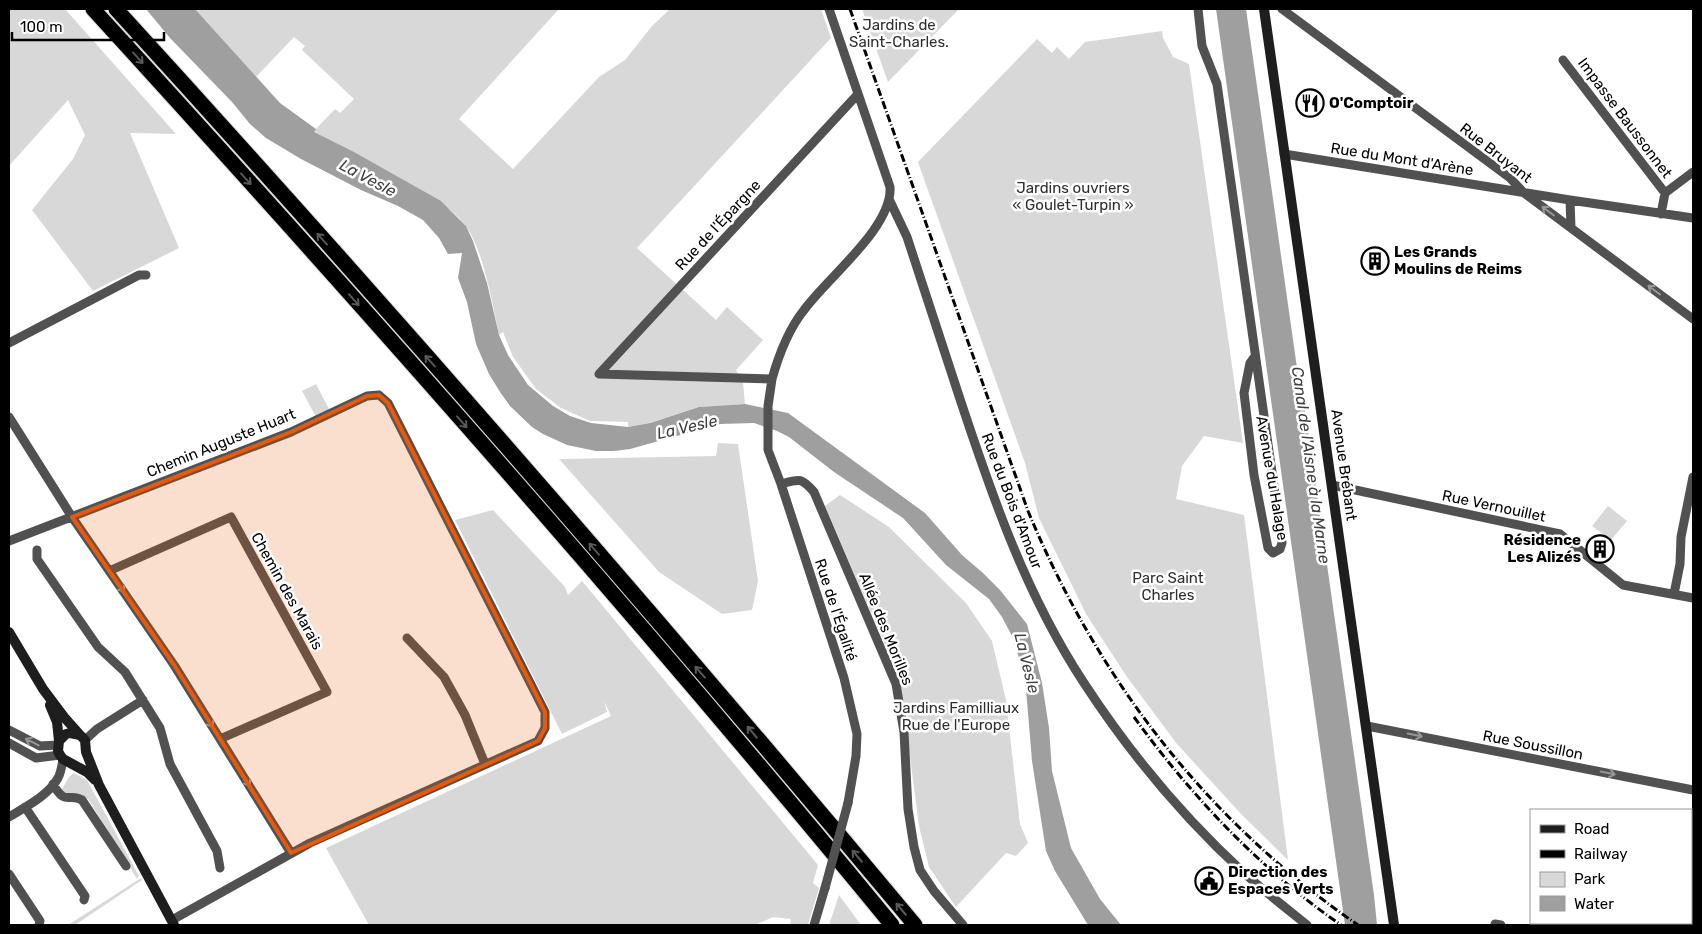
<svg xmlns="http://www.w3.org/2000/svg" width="1702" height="934" font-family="Rubik,sans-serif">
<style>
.green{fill:#d8d8d8}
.water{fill:#9f9f9f}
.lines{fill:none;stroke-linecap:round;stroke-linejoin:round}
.highway-casing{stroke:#dbdbdb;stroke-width:17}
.street{stroke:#515151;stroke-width:9}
.secondary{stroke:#1e1e1e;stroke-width:10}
.highway{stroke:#000;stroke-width:15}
.rail{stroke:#000;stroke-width:3;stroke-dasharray:8 2.5 1 2.5;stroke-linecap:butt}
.street-bridge{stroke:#515151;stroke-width:9}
.oneway{stroke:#595959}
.oneway2{stroke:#979797}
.marked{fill:#e8590c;fill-opacity:0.2;stroke:#e8590c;stroke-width:4;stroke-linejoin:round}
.labels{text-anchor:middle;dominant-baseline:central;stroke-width:5;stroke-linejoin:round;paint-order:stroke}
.park-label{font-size:15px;fill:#2f2f2f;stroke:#fff}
.poi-label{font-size:15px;font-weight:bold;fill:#000;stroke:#fff;text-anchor:start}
.street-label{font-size:15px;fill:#000;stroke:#fff}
.water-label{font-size:16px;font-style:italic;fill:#404040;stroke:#fff}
</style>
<rect width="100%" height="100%" fill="#fff"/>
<path class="green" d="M9,9h56l111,125 -46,-1 49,115 -86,43 -61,-81 41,-51 12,-24 -17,-35 -59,66z
M195,9h364l-100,110 54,50 86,-92 26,-17 27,-34 18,-17h151l10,29 -194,210 79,72 11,-13 36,33 -27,30 7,12 2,22 -46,3 -50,16 -21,4v-5l-38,-1 -29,-13 -25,-19 -23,-32 -10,-25 -4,3c-6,-29 -16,-87 -34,-110 -17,-22 -43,-34 -67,-48 -28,-16 -56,-31 -85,-45l22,-23 5,4 14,-14 -52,-49 3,-4 -11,-9 -38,40z
M862,9h97l-71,73z
M1162,31l1,7 10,19 16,7 54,379 -39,-7 -22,30 -6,33 68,16 44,345 -46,-45 -65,-71 -50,-67 -41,-63 -47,-96 -14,-55 -107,-301 119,-123 15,14 5,-6 12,12 16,-17z
M316,384l14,27 -14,6 -14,-26z
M718,443l20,1 20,137 -6,29 -30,4 -63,-42 -100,-113 157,-3z
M840,495l49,32 77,76 26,38 14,59 14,124 8,19 -12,13 -10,-3 -50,54 -27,-40 -10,-41 -18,-138 -12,-34 -64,-148z
M1608,506l19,15 -16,19 -19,-14z
M493,510l72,77 3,8 14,-14 236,284 -5,18 6,5 -11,37h-18l1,-6 -18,-2 -18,8h-386l-43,-77 285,-132 -7,-15 3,11 -45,22 -107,-214z
M74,773l13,7 52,96 -2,3 -48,-79 -7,-5 -9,2 -12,-6 8,-14z
M141,878l1,2 -67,45h-7z
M839,895l22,30h-32z"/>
<path class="water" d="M146,9h49l85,94 36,26 -2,3 40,20 87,49 25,25 7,15 14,42 12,52 9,20 20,30 25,21 17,10 21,7 37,4 22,-4 49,-16 46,-3 43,9 137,100 37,42 21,18 17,17 27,34 15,59 7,45 3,43 19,77 29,51 21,26h-33l-33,-54 -9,-20 -14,-90 -6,-72 -5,-25 -9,-28 -10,-19 -13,-18 -43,-34 -43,-47 -69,-46 -45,-35 -12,-6 -23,-8 -34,1 -90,25 -16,2h-18l-29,-6 -24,-11 -11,-7 -22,-21 -10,-14 -11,-18 -13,-30 -9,-42 -9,-24 4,-25 -14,1 -9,-16 -16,-18 -25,-14 -37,-16 -60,-31 -35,-21 -16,-14 -18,-22 -62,-64z
M1216,9h30l56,394h2l70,492 3,30h-32z"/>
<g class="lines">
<g class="highway-casing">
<path id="highway" d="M93,9c273,299 542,603 799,916
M116,9c273,299 539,605 799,916"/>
</g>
<path class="street" d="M1198,9l4,37 15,38 65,459 -2,6 -7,4 -5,-5 -14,-73 -10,-82 6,-30 5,-7
M1282,9l228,169 14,15 169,126
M1563,60l102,133
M1284,154l286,46 123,18
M889,199l18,38c17,53 35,106 52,159 33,100 67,199 125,287 45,69 99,134 160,190 20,18 42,35 63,52
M1570,200l1,28
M1661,214l4,-21 28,-21
M9,343l130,-68h7
M599,374l173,5c7,-25 16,-49 32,-69 23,-32 89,-83 86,-123l-61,-178
M599,374l259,-280
M772,379l-4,27v44l13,34 63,194 13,56 -1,22 -8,47
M9,417l63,100 102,148 117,188
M781,484c18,-5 20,-7 33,8l82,192 8,48 4,77 6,38 6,23 14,21 29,34
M1332,485l228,49 63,51 70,13
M9,541l282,-109 76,-36 12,-1 9,8 157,309v16l-7,13 -228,102 -138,77
M37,550v9l61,88 27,25 35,56 10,36 47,87 3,17
M109,571l122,-54 96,175 -107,47
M1674,594l6,-30 1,-27 12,-60
M407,638l37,39 21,38 20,49
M1367,726l326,64
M9,730l31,16 18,-1
M85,740l12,-11 46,-29
M9,743l27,15 24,-3
M53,784c13,23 15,8 29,16l44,66
M25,807l60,89 -1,4
M9,817c16,-10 39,-21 49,-39 3,-5 4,-13 5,-19
M9,874l31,47 -1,4
M1495,924l6,1
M814,925l11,-37
M1573,925v-2"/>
<path class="secondary" d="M1264,9l130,916
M9,632l34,57 21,28 16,18
M50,705l7,17 2,19 -1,10 2,4 3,4 24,13 8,8
M59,741l7,-7 4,-1 10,2 5,5 1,12 13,33 75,140"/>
<use href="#highway" class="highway"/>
<path class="rail" d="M850,9l178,502c70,169 179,310 330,414
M1134,717c58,80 126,152 207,208"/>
<path class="street-bridge" d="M825,888l23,-85"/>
</g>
<defs><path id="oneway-shaft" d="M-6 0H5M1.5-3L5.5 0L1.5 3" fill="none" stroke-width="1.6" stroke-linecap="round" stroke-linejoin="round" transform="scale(1.25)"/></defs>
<g class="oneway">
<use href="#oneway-shaft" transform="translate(138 58) rotate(48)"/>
<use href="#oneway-shaft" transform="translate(246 179) rotate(48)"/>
<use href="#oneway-shaft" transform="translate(322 239) rotate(-132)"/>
<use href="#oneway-shaft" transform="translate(354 300) rotate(48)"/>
<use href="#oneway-shaft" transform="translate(430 361) rotate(-132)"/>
<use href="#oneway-shaft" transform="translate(462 422) rotate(49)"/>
<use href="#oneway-shaft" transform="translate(594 549) rotate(-131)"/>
<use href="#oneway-shaft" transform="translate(700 672) rotate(-131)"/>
<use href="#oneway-shaft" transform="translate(752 732) rotate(-130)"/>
<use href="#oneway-shaft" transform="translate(857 856) rotate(-130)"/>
<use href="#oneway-shaft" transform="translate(901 909) rotate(-130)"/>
</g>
<g class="oneway2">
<use href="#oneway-shaft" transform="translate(1548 211) rotate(-143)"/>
<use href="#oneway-shaft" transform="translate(1654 290) rotate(-143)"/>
<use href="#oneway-shaft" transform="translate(120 586) rotate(55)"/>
<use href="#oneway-shaft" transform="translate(209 721) rotate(58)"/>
<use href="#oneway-shaft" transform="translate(1415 735) rotate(11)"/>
<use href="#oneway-shaft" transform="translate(32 742) rotate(-153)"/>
<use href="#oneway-shaft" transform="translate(1608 773) rotate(11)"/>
<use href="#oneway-shaft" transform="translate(246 780) rotate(58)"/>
</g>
<path class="marked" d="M379,395l9,8 157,309v16l-7,13 -247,112 -117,-188 -102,-148 219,-85 76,-36z"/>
<defs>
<g id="restaurant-ring" transform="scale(1.4375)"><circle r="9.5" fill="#fff" stroke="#000" stroke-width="1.5"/><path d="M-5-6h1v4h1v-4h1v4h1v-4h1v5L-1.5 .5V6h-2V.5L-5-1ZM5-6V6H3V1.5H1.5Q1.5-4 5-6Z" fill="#000"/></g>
<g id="building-ring" transform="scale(1.4375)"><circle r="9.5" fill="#fff" stroke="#000" stroke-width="1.5"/><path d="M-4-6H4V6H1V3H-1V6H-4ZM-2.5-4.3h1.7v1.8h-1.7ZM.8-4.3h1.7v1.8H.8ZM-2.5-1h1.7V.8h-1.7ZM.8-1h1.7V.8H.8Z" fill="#000"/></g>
<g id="civic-ring" transform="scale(1.4375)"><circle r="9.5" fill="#fff" stroke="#000" stroke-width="1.5"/><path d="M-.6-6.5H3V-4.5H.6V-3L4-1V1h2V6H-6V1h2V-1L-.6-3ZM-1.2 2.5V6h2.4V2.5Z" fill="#000"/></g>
</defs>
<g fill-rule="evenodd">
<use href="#restaurant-ring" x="1310" y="103"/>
<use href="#building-ring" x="1375" y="261"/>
<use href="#building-ring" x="1600" y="549"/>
<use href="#civic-ring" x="1209" y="881"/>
</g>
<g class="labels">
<g class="park-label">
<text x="899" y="25">Jardins de<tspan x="899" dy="17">Saint-Charles.</tspan></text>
<text x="1073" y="188">Jardins ouvriers<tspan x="1073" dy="17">« Goulet-Turpin »</tspan></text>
<text x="1168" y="578">Parc Saint<tspan x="1168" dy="17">Charles</tspan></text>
<text x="956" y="708">Jardins Familliaux<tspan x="956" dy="17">Rue de l'Europe</tspan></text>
</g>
<g class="poi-label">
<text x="1329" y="103">O'Comptoir</text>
<text x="1394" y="252">Les Grands<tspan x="1394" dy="17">Moulins de Reims</tspan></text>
<text x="1581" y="540" text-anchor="end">Résidence<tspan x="1581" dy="17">Les Alizés</tspan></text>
<text x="1228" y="872">Direction des<tspan x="1228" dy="17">Espaces Verts</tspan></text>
</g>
<g class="street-label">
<text transform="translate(1625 118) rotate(53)">Impasse Baussonnet</text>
<text transform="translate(1496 153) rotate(38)">Rue Bruyant</text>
<text transform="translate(1402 159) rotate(9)">Rue du Mont d'Arène</text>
<text transform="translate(718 225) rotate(-47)">Rue de l'Épargne</text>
<text transform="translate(221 443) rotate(-22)">Chemin Auguste Huart</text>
<text transform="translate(1344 465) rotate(82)">Avenue Brébant</text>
<text transform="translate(1272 478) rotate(80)">Avenue du Halage</text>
<text transform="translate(1012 501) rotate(69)">Rue du Bois d'Amour</text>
<text transform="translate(1494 506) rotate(12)">Rue Vernouillet</text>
<text transform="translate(287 591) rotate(61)">Chemin des Marais</text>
<text transform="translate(836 610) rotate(72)">Rue de l'Égalité</text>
<text transform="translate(886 629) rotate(68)">Allée des Morilles</text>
<text transform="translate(1533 745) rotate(11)">Rue Soussillon</text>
</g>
<g class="water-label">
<text transform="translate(368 178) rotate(28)">La Vesle</text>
<text transform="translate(687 427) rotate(-13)">La Vesle</text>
<text transform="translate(1311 465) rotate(82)">Canal de l'Aisne à la Marne</text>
<text transform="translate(1027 663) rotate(76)">La Vesle</text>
</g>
</g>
<rect width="1702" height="934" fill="none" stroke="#000000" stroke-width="20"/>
<rect x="1530" y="809" width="162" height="115" fill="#ffffff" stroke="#999999"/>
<rect x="1540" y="825" width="25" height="8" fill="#1e1e1e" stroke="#999999"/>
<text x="1574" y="834" font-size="15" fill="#000000">Road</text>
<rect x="1540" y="850" width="25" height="8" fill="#000000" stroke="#999999"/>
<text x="1574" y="859" font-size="15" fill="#000000">Railway</text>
<rect x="1540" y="872" width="25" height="15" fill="#d8d8d8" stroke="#999999"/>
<text x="1574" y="884" font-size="15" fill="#000000">Park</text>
<rect x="1540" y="896" width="25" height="15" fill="#9f9f9f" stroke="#999999"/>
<text x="1574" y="909" font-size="15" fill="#000000">Water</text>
<path d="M12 32v8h152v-8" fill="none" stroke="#000000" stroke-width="2.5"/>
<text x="20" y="32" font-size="15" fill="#000000" stroke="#ffffff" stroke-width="4" paint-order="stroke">100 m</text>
</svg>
